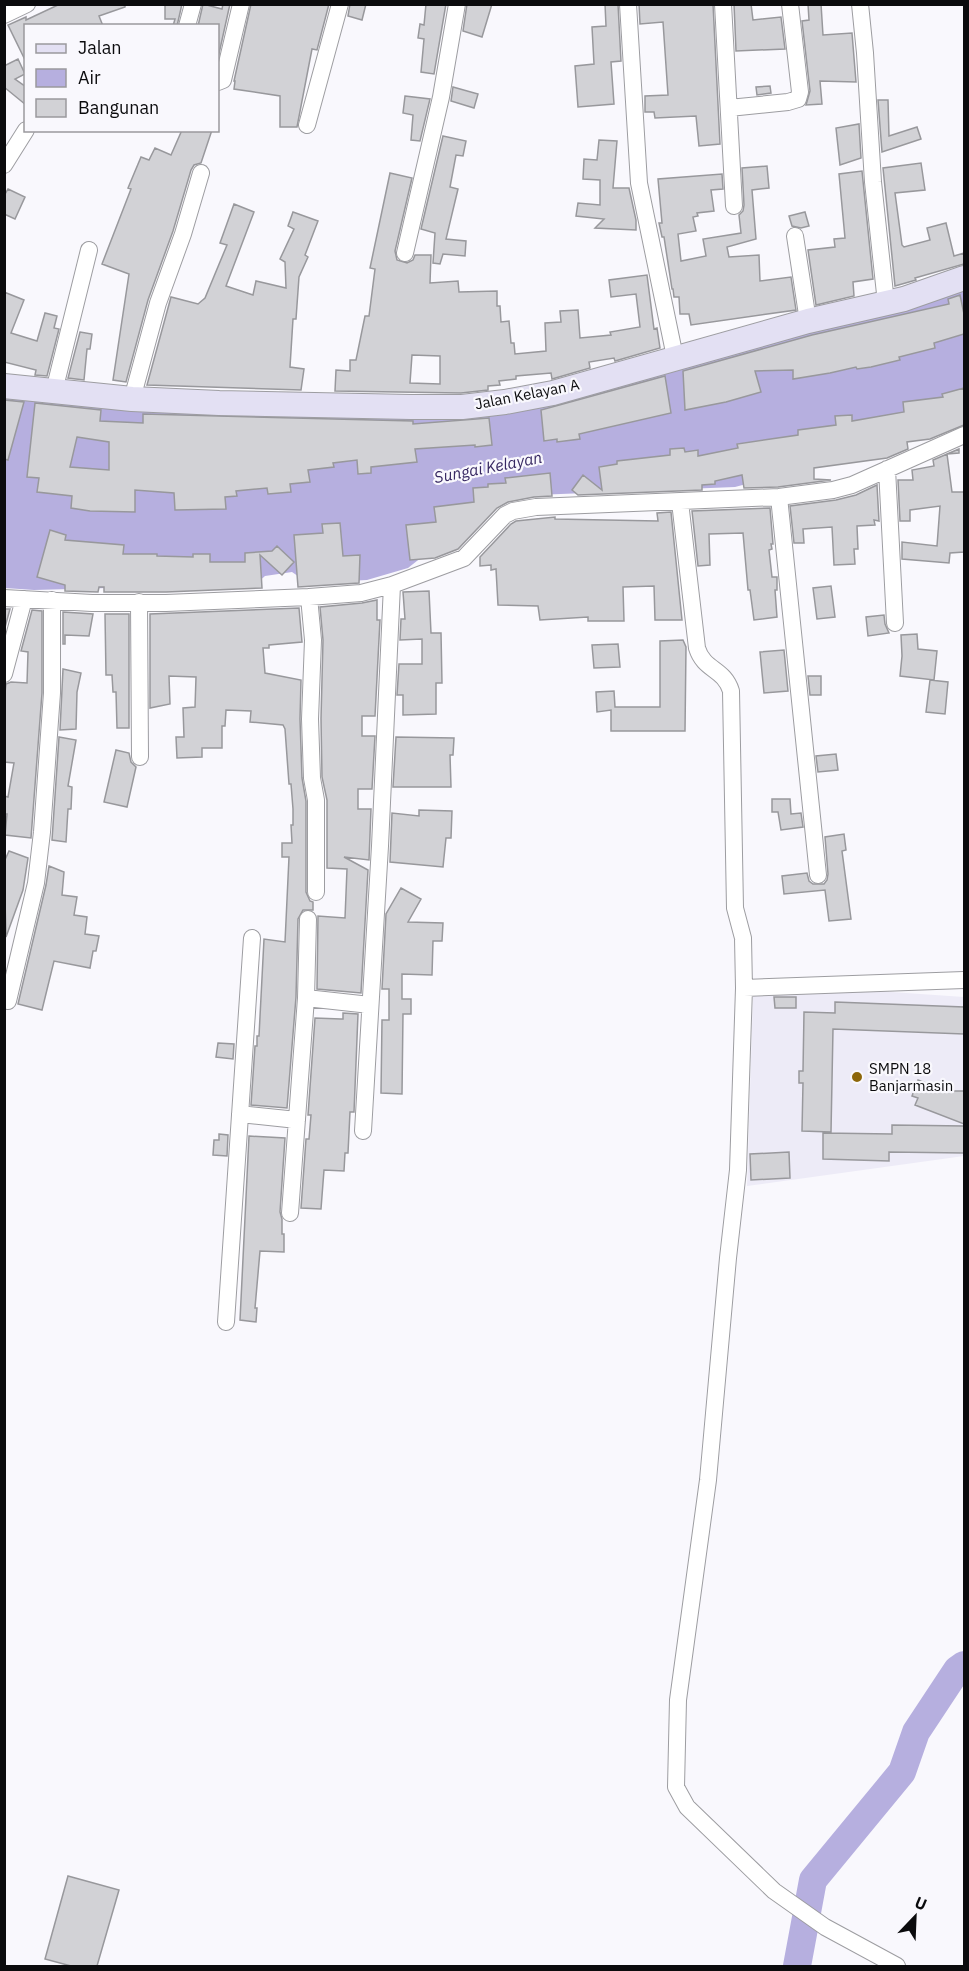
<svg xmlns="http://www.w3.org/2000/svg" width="969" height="1971" font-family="'IBM Plex Sans',sans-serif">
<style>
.built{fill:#edebf7}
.water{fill:#b6afdf}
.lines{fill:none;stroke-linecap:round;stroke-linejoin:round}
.river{stroke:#b6afdf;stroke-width:28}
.building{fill:#d2d2d6;stroke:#98989c;stroke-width:1.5;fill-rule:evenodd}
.street-casing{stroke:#9d9da1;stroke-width:18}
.secondary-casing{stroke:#9d9da1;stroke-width:26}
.street{stroke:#fff;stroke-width:16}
.secondary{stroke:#e3e0f3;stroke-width:24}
.poi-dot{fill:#8d670a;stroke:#f9f8fd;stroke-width:2}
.labels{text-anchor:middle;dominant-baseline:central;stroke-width:4.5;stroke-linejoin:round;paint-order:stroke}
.street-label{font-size:15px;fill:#0b0b0d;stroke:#f9f8fd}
.poi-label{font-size:15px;fill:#0b0b0d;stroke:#f9f8fd;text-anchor:start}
.water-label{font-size:16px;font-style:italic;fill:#372862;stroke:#f9f8fd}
</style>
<rect width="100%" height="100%" fill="#f9f8fd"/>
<path class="built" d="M877,991l87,6v159l-217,30 6,-192z"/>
<path class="water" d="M964,287v131l-79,29 -150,40 -224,9 -27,12 -76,60 -41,12 -59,3 -16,-11 -27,4 -9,8 -222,6 -29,-2 -1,-192 466,17z"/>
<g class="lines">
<path class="river" d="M797,1966l16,-86 89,-108 14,-40 41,-62 7,-5"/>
</g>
<path class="building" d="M60,4h65v3l-26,9 4,10h-77v36l-18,-37 18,-8v3z
M165,4h17l-5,22h-4l2,-7h-10z
M203,4l19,5 1,-5h7l-12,54v-32h-20z
M251,4h78l-12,46 -5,-1 -15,78h-17v-31l-46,-7 1,-8h-1z
M350,4h16l-4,16 -14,-4z
M426,4h20l-12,70 -13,-2 3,-33 -6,-1 2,-14 4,1z
M467,4h25l-10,33 -19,-6z
M605,4h13l3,57 -10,1 3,42 -36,3 -3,-41 19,-2 -2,-37 14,-1z
M639,4h74l7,140 -21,2 -3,-30 -41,2 -1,-6h-9v-16l23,-1 -5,-73 -23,2z
M734,4h17l2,16 28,-3 4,32 -49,2z
M808,4h13l2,31 29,-2 4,49 -36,-1 2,23 -16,1 4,-14 -8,-70 7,-1z
M18,59l7,15 -10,5 11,8v18l-22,-18v-21z
M770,86l1,7 -14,2 -1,-8z
M453,87l25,7 -4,14 -23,-7z
M405,96l25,3 -10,42 -9,-1 2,-25 -10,-2z
M878,100h10l1,36 28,-9 4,12 -39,13z
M859,124l2,34 -21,7 -4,-37z
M182,130h30l-11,33 -7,2 -3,5 -18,61 -25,69 -22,82 -13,-2 16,-106 -27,-10 29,-75 -3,-1 13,-31 8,3 6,-12 16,7z
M443,136l23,5 -3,15 -7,-1 -6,32 8,2 -12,50 20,2 -1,15 -22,-2 -3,10 -7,-1 2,-30 -14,-4z
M599,140l18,1 -4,47h16l7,32v10l-41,-2 9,-9 -28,-3 2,-13 22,2v-25l-17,-1 1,-20 13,1z
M921,163l4,27 -30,3 7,52 2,2 26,-7 -3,-12 19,-5 8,33 10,-3v11l-49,14 1,2 -21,6 -12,-118z
M767,166l2,22 -17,2 4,49 -29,8 2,10 30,-2 1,26 31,-4 5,33 -105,15 -2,-11h-9l-1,-17h-5l-1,-8h-1l-8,-52h-2l-3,-14h3l-4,-44 64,-5 1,15 -12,1 3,21 -17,2 1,3 -5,1 3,14 -18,3 3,27 25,-5 -3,-17 38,-6 -2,-18 4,-4 1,-6 -2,-37z
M862,171l11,108 -20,3 1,14 -38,9 -8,-55 27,-3 -1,-8 11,-1 -6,-64z
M390,173l22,5 -17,73 2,9 10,3 6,-3 2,-5h16l-1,28 28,-2 1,11 38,-1v15h3l1,16 8,-1 2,22h3l1,11 31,-3 -1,-28 16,-1 -1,-11 18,-1 2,28 31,-3 -1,-3 30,-5 -4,-33 -25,3 -2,-17 38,-5 7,54 3,-1 3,20 -45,13 -1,-3 -25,4 1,6 -38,11 -1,-6 -35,3v3l-17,2 1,4 -12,1v4l-27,3 -126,-2 1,-21 14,1v-11h6l9,-44h4l6,-47 -5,-1zM412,355l28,1v28l-30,-1z
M8,189l17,8 -10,22 -11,-5v-18z
M234,204l20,8 -28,74 27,9 3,-14 30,7 -1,-26 -5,-3 14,-30 -6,-3 5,-14 25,9 -13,34 3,2 -9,20 -3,42h-3l-3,48 14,2 -3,21 -154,-5 24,-88 27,7 7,-6 22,-53 -7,-2z
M805,212l4,14 -8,2 -9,-2 -3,-10z
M4,292l20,8 -13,33 26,8 8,-28 12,3 -3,12 5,1 -12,47 -12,-1 1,-5 -32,-8z
M960,295l4,19v20l-30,9 1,5 -36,9 1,3 -29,7 -14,2 -1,-2 -26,6 -37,6v-9l-38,1 6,21 -35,10 -41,8 -2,-39 129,-36 137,-31 -1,-5z
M80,332l12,2 -2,15h-3l-3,31 -16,-2z
M665,376l6,37 -92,21 1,5 -23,3v-3l-13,2 -3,-31z
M964,388v37l-34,14 -23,3 1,7 -21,9 -73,10v11l17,1 -53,7 -34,1 -2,-13 -27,6v3l-13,1v5l-124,5 -6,-5 11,-15 19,15 -3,-23 18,-3v-3l53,-6v-6l14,-1 1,4 13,-2v6l40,-8 -1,-4 61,-9v-5l38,-5 -1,-9 17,-1v6l52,-9 -1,-10 40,-5 -1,-3z
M4,400l20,2 -16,58 -4,-1z
M35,403l66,7 -1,11 43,2v-9l270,7v3l76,-6 3,27 -17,2v-2l-60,4 2,13 -46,5v6l-13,1 -1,-14 -24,3 1,4 -26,3 2,12 -20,2 1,8 -23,2 -1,-6 -31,3 1,5 -12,1 1,12 -51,1 -1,-17 -39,-3v22l-45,-1 -19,-3 1,-12 -35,-4 2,-14 -12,-1zM77,437l32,5v28l-39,-3z
M959,449v4l-12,1 5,38h12v60l-14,1 -1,10 -47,-4v-17l35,4 3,-40 -30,4v11h-10l-2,-41h15l-1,-10 22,-4 -1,-6z
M550,473l2,23 -18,1 -26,5 -11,6 -39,41 -23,9 -25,2 -4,-35 30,-3 -2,-15 40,-5 -1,-14 15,-1v-3l18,-1 -1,-5z
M877,485l2,36 -5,-1 1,5 -18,1 1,23h-4l1,15 -21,1 -2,-38 -29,2 1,14h-10l-4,-37 46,-6 20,-5z
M770,508l3,36h-2l1,5 -3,1 3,27h5v13h-2l2,27 -23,3 -4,-30h-2l-5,-57 -34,1 1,31 -12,1 -6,-55z
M671,512l11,108h-27l-1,-34 -31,1 1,34h-36v-4l-48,3 -2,-14 -40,-1 -2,-36 -5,1v-5l-11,1v-9l31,-33 5,-3 39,-4v2l103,2 -1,-8z
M340,523l3,33 17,-1 -1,28 -61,4 -4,-52 29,-2 -1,-9z
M50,530l16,5 -1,5 59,5 -1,9h34v2l36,1v-3h17v8h35v-9l27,-2 5,-5 17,16 -12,13 -22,-20 2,33 -96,4h-62v-5h-5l-1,5 -33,-1v-6l-28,-8z
M831,586l4,31 -18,2 -4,-31z
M429,591l2,42h10l1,50h-6v31l-33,1v-20h-6l2,-31h23v-25l-22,1 1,-21h4l-2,-27z
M377,600v20h3l-5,96h-13v20h13l-3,53h-14v20h13l-2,51 -25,-3 24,13 -7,123 -44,-4 1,-73 27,2 2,-49 -20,-1v-68l-5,-23 -1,-58 2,-79 -3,-33 42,-4z
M299,608l3,34 -33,3v3h-6l2,25 36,7 -1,39 2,59 4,23v91l4,9 3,1v8h-10l-5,9 -2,78 -9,111 -36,-3 4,-59h2v-10h2l5,-97 21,3 4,-85h-7v-14h10l-1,-18h2v-16l-2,-25h-2l-4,-55 -2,-4 -33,-3 1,-11 -25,-1 -1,16h-3v22h-20v9l-25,1 -1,-21h8l-1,-29 12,-1 1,-30 -27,-1 1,28 -20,4v-94z
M4,609h6l-6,22z
M32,610l10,1v82l-11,145 -26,-3 2,-21h-3v-18l4,1 6,-34 -10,-1v-60l2,-18 5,-2 16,1 1,-31 -7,-1z
M63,612l30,2 -4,22 -24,-1v9h-2z
M105,614h24v114h-12l-1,-36h-3l-1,-17h-6z
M884,615l1,9 4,9 -21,3 -2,-19z
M917,634l1,15 19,2 -3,29 -34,-4 2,-20 -1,-21z
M683,640l3,7 -1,84h-74v-21l-14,2 -1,-20 18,-1 1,16h45v-66z
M618,644l2,23 -26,1 -2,-23z
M784,650l4,41 -24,2 -4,-41z
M63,669l18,4 -4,19 -1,37 -16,1z
M808,676h13v19h-11z
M930,680l18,2 -3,32 -19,-2z
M59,737l17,3 -8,46 4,1 -1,22h-3l-2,33 -14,-2z
M396,737l58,1 -1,17h-3l1,32h-58z
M116,750l13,3 2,9 5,5 -9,40 -23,-5z
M836,754l2,16 -20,2 -2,-16z
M772,799h18l1,15 10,-1 2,14 -22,3 -3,-18h-6z
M419,810l33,1 -1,27h-5l-3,29 -53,-5 2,-49 27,3z
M844,834l2,16 -4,1 9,68 -22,2 -4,-31 -41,4 -2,-18 25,-3 2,8 4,3h11l3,-4 1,-6 -3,-37z
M9,851l19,7 -5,32 -17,47 -2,-75z
M49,866l15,6 -2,23 15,2 -3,18 13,2 -2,17 14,2 -3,15h-3l-3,17 -36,-7 -12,49 -24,-6 28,-119z
M401,888l20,11 -13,23 35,1 -1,18h-9l-1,34 -30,-1v25h9v15h-8l-1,80 -21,-1 1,-73h7v-31h-7l4,-75z
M774,997h22v11h-21z
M835,1002l129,5v27l-131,-5 -2,103 -29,-1 1,-48h-4v-12h4l1,-59 31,1z
M343,1013l15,1 -4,98h-4l-2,41h-3l-1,18 -20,-1 -3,39 -20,-1 5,-69h3l2,-24h-3l7,-97 26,1h2z
M218,1043l16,1 -1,15 -17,-2z
M918,1080l28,11h18v33l-49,-19 3,-7 -6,-2z
M892,1125l72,1v27l-75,-1v9l-66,-2v-26l69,1z
M219,1134l9,1 -1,21 -14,-1 1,-15h5z
M249,1136l36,2 -5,74 2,7v15h2v18l-24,-1 -5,57h2l-1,14 -16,-2z
M789,1152l1,26 -39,2 -1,-26z
M68,1876l51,14 -22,76h-26l-26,-7z"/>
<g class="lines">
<g class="street-casing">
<path id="street" d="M628,4l11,179 36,174
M723,4l11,202
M860,4l5,49 8,129 13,121
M4,15l23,-11
M187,26l6,-22
M218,82l5,-2 18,-76
M729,108l59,-6 10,-3 2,-7 -10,-88
M307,125l33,-121
M4,165l22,-35
M795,236l13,85
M405,253l36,-156 16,-93
M54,391l35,-141
M132,399l26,-96 25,-69 18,-61
M887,469l8,154
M779,497l39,378
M680,502l17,146c7,23 27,20 34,43l4,217 8,30 1,50 -6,182 -10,88 -20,222 -30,220 -2,87 11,20 87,84 51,36 72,39
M309,597l4,43 -3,79 2,59 4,22v92
M4,598l88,5h74l143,-6 52,-4 31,-8 72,-27 41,-43 8,-4 23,-4 243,-10 54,-7 19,-5 112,-50
M139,602l1,155
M4,674l20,-75
M744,988l220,-8
M306,998l64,7
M8,1001l28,-118 6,-51 10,-139v-93
M240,1114l57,6
M363,1131l17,-285 12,-261
M290,1213l16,-215 2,-79
M226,1322l26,-384"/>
</g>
<g class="secondary-casing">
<path id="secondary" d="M4,386l128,13 87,4 192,4h51l43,-5 48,-9 255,-72 96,-22 60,-21"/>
</g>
<use href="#street" class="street"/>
<use href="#secondary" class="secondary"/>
</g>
<circle class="poi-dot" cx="857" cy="1077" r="6"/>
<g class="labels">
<g class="street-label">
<text transform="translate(527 394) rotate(-11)">Jalan Kelayan A</text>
</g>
<g class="poi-label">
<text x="869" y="1068">SMPN 18<tspan x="869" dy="17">Banjarmasin</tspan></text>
</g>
<g class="water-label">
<text transform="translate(488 467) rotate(-11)">Sungai Kelayan</text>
</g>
</g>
<rect width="969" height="1971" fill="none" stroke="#0b0b0d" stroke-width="12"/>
<rect x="24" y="24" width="195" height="108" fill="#f9f8fd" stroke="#9a999d" stroke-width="1.5"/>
<rect x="36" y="44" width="30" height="9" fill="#e3e0f3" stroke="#9a999d" stroke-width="1.5"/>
<text x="78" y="54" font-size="18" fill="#0b0b0d">Jalan</text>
<rect x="36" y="69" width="30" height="18" fill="#b6afdf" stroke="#9a999d" stroke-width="1.5"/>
<text x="78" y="84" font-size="18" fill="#0b0b0d">Air</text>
<rect x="36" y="99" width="30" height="18" fill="#d2d2d6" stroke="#9a999d" stroke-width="1.5"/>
<text x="78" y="114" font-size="18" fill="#0b0b0d">Bangunan</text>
<g transform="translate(915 1917) rotate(23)" stroke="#f9f8fd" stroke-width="4.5" paint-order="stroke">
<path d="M0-4.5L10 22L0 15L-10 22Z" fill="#0b0b0d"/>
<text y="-9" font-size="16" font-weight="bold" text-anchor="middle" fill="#0b0b0d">U</text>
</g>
</svg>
